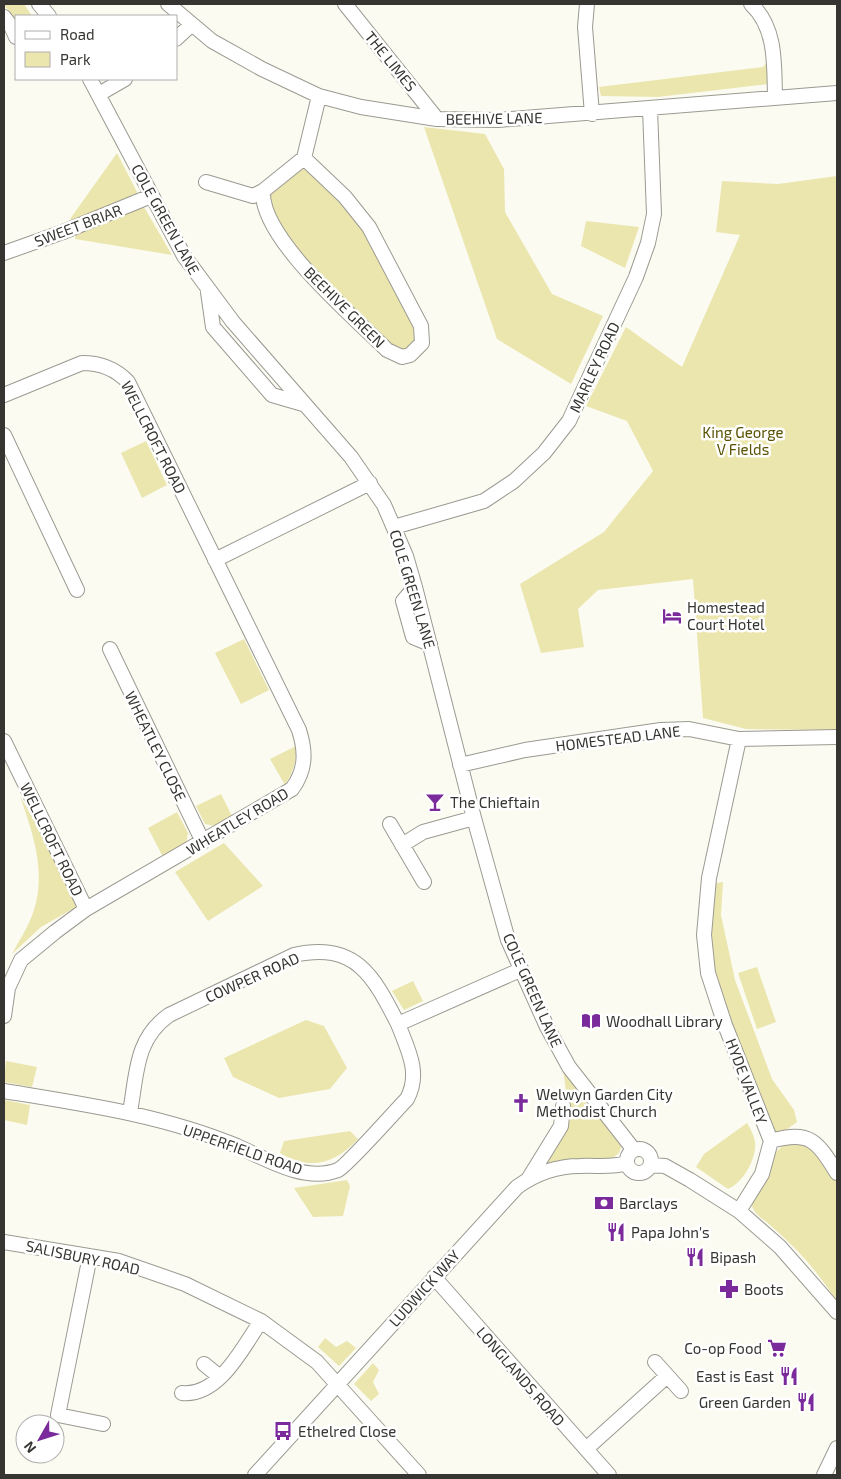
<svg xmlns="http://www.w3.org/2000/svg" width="841" height="1479" font-family="'Exo 2',sans-serif">
<style>
.green{fill:#ebe6ae}
.lines{fill:none;stroke-linecap:round;stroke-linejoin:round}
.minor-casing{stroke:#9b9a92;stroke-width:16}
.minor{stroke:#fff;stroke-width:14}
.labels{text-anchor:middle;dominant-baseline:central;stroke-width:5;stroke-linejoin:round;paint-order:stroke}
.street-label{font-size:15px;fill:#363532;stroke:#fff}
.park-label{font-size:15px;fill:#585101;stroke:#fff}
.poi-label{font-size:15px;fill:#363532;stroke:#fff;text-anchor:start}
</style>
<rect width="100%" height="100%" fill="#fbfbf2"/>
<path class="green" d="M24,4l8,12h-16v4l-12,-15z
M768,61v23l-110,13 -57,-1 -2,-9 164,-20z
M424,127l61,7 19,35 1,43 47,82 51,22 -32,68 -74,-45z
M117,153l20,39 -1,4 -62,25 -4,-2z
M301,169h10l54,60 53,105 -6,15 -14,2 -50,-44 -72,-82 -8,-23 3,-11z
M837,176v554l-91,-1 -43,-11 -10,-139 -95,11 -20,19 6,38 -43,6 -21,-69 84,-52 49,-61 -26,-50 -41,-15 40,-79 56,40 58,-132 -24,-3 6,-51 56,3z
M138,206l6,1 28,48 -97,-16 1,-6z
M586,221l53,6 -14,41 -44,-22z
M146,441l21,44 -25,13 -21,-45z
M244,639l25,51 -28,14 -26,-51z
M296,746c1,15 -3,26 -11,39l-15,-26z
M221,794l11,22 -17,10 -10,-2 -9,-18z
M20,796l31,54 26,53 -1,4 -35,20 -29,27c7,-13 16,-27 21,-41 14,-40 0,-79 -13,-117z
M177,812l11,21 -2,10 -23,14 -15,-29z
M224,843l39,43 -55,35 -33,-49z
M723,882l-2,33 14,65 37,99 22,31 3,12 -11,8 -13,5 -62,-163 -2,-39 2,-49z
M757,967l19,55 -19,7 -19,-56z
M413,981l10,20 -19,9 -12,-19z
M306,1020l18,6 23,42 -17,21 -51,9 -46,-21 -9,-19z
M6,1061l31,6 -5,20 -28,-5z
M563,1070l59,75 -3,8 -6,5 -69,8 24,-61z
M4,1100l26,5 -3,20 -23,-5z
M747,1123c3,5 7,12 8,19 2,16 -12,41 -27,47l-32,-22 8,-13z
M350,1131l8,8c-23,25 -48,32 -78,14l4,-12z
M791,1142l18,2 28,35v123c-18,-29 -40,-54 -67,-77 -8,-7 -17,-11 -19,-23 9,-20 17,-53 40,-60z
M347,1180l3,6 -7,30 -30,1 -19,-29z
M325,1338l11,9 11,-6 9,7 -17,18 -21,-19z
M373,1363l6,7 -6,12 6,12 -8,7 -17,-17z"/>
<g class="lines">
<g class="minor-casing">
<path id="minor" d="M39,4l10,12
M168,4l44,37 50,28 57,27 42,11 76,12 61,1 339,-27
M345,4l92,115
M587,4l-2,23 7,87
M751,4c26,24 23,62 24,94
M4,17l7,9 5,11
M176,39l15,-14
M90,79l94,177 49,66 118,135 33,48 22,51 9,31 59,231 34,122 39,87 22,40 65,83
M99,94l26,-15
M304,158l41,39 24,30 52,99 1,17 -12,12 -8,2 -15,-7c-33,-33 -127,-112 -124,-159l41,-33 15,-62
M206,182l47,14 10,-5
M4,253l59,-21 88,-36
M208,292l5,35 59,68 31,9
M4,395l78,-32c19,0 34,6 46,19l171,348c7,22 7,40 -7,59l-206,120 -31,23 -34,28 -13,28 -4,28
M4,435l73,155
M394,527l90,-26 30,-20 30,-28 25,-32 67,-144 12,-34 6,-29 -4,-105
M215,560l155,-77
M415,587l-12,14 10,36 17,7
M110,649l93,193
M4,741l82,168
M460,765l65,-15 136,-20 28,-1 50,10 98,-2
M390,824l34,58
M402,845l21,-13 51,-14
M4,1091c79,13 158,24 233,55 29,13 68,37 101,24 9,-4 58,-60 69,-71 14,-26 1,-49 -9,-75
M130,1112c7,-38 5,-73 39,-97l125,-60c62,-14 80,22 104,69l122,-54
M771,1141c39,-11 46,0 66,32
M627 1161a12 12 0 1 1 24 0a12 12 0 1 1-24 0Z
M651,1165l14,1 25,14 49,31 41,36 57,65
M529,1178l32,-52 2,-20
M739,1211l23,-37 9,-33 -46,-116 -17,-52 -4,-38 5,-57 30,-139
M4,1242l115,19 66,23 76,37 56,41 102,113
M90,1256l-32,159 45,9
M434,1277l175,198
M655,1362l26,29
M204,1364l16,13
M182,1393c37,4 61,-46 79,-72
M586,1449l81,-73
M255,1475l262,-288c18,-13 40,-21 63,-21 16,-1 31,2 47,-3
M824,1475l13,-27"/>
</g>
<use href="#minor" class="minor"/>
</g>
<defs>
<g id="hotel-bare" transform="scale(1.5)"><path d="M-6-4.5h1.5V1H6V5H4.5V3h-9V5H-6ZM-4 0a1.8 1.8 0 1 1 3.6 0ZM.5 0V-2.5h3Q6-2.5 6 0Z" fill="#7a2a9b" stroke="#fff" stroke-width="2.5" paint-order="stroke"/></g>
<g id="bar-bare" transform="scale(1.5)"><path d="M-6-5H6L.8 .8V4.5H3.5V6h-7V4.5H-.8V.8Z" fill="#7a2a9b" stroke="#fff" stroke-width="2.5" paint-order="stroke"/></g>
<g id="library-bare" transform="scale(1.5)"><path d="M-6-4Q-3-5.5-.7-3.5V5Q-3 3-6 4ZM6-4Q3-5.5 .7-3.5V5Q3 3 6 4Z" fill="#7a2a9b" stroke="#fff" stroke-width="2.5" paint-order="stroke"/></g>
<g id="church-bare" transform="scale(1.5)"><path d="M-1.2-6h2.4v3.5h3.3v2.4h-3.3V6h-2.4V-.1h-3.3v-2.4h3.3Z" fill="#7a2a9b" stroke="#fff" stroke-width="2.5" paint-order="stroke"/></g>
<g id="bank-bare" transform="scale(1.5)"><path d="M-6-4H6V4H-6ZM0-2.3a2.3 2.3 0 1 0 0 4.6a2.3 2.3 0 1 0 0-4.6Z" fill="#7a2a9b" stroke="#fff" stroke-width="2.5" paint-order="stroke"/></g>
<g id="restaurant-bare" transform="scale(1.5)"><path d="M-5-6h1v4h1v-4h1v4h1v-4h1v5L-1.5 .5V6h-2V.5L-5-1ZM5-6V6H3V1.5H1.5Q1.5-4 5-6Z" fill="#7a2a9b" stroke="#fff" stroke-width="2.5" paint-order="stroke"/></g>
<g id="pharmacy-bare" transform="scale(1.5)"><path d="M-2-6h4v4h4v4h-4v4h-4v-4h-4v-4h4Z" fill="#7a2a9b" stroke="#fff" stroke-width="2.5" paint-order="stroke"/></g>
<g id="supermarket-bare" transform="scale(1.5)"><path d="M-6-5.5h2.5l.6 2H6L4.5 2H-2.5L-4.4-4H-6ZM-1.5 3.2a1.3 1.3 0 1 0 .1 0ZM3 3.2a1.3 1.3 0 1 0 .1 0Z" fill="#7a2a9b" stroke="#fff" stroke-width="2.5" paint-order="stroke"/></g>
<g id="bus-bare" transform="scale(1.5)"><path d="M-5-6H5V4H4V6H2V4H-2V6H-4V4H-5ZM-3.5-4V0h7V-4ZM-3.5 1.2v1.5H-2V1.2ZM2 1.2v1.5H3.5V1.2Z" fill="#7a2a9b" stroke="#fff" stroke-width="2.5" paint-order="stroke"/></g>
</defs>
<g fill-rule="evenodd">
<use href="#hotel-bare" x="672" y="616"/>
<use href="#bar-bare" x="435" y="802"/>
<use href="#library-bare" x="591" y="1021"/>
<use href="#church-bare" x="521" y="1103"/>
<use href="#bank-bare" x="604" y="1203"/>
<use href="#restaurant-bare" x="616" y="1232"/>
<use href="#restaurant-bare" x="695" y="1257"/>
<use href="#pharmacy-bare" x="729" y="1289"/>
<use href="#supermarket-bare" x="777" y="1348"/>
<use href="#restaurant-bare" x="789" y="1376"/>
<use href="#restaurant-bare" x="806" y="1402"/>
<use href="#bus-bare" x="283" y="1431"/>
</g>
<g class="labels">
<g class="street-label">
<text transform="translate(391 61) rotate(51)">THE LIMES</text>
<text transform="translate(494 118) rotate(-1)">BEEHIVE LANE</text>
<text transform="translate(166 219) rotate(61)">COLE GREEN LANE</text>
<text transform="translate(78 225) rotate(-21)">SWEET BRIAR</text>
<text transform="translate(345 307) rotate(45)">BEEHIVE GREEN</text>
<text transform="translate(594 367) rotate(-65)">MARLEY ROAD</text>
<text transform="translate(154 437) rotate(63)">WELLCROFT ROAD</text>
<text transform="translate(413 589) rotate(73)">COLE GREEN LANE</text>
<text transform="translate(618 738) rotate(-7)">HOMESTEAD LANE</text>
<text transform="translate(156 746) rotate(64)">WHEATLEY CLOSE</text>
<text transform="translate(237 821) rotate(-31)">WHEATLEY ROAD</text>
<text transform="translate(52 839) rotate(64)">WELLCROFT ROAD</text>
<text transform="translate(252 977) rotate(-24)">COWPER ROAD</text>
<text transform="translate(533 990) rotate(66)">COLE GREEN LANE</text>
<text transform="translate(747 1081) rotate(69)">HYDE VALLEY</text>
<text transform="translate(243 1149) rotate(19)">UPPERFIELD ROAD</text>
<text transform="translate(83 1257) rotate(12)">SALISBURY ROAD</text>
<text transform="translate(424 1288) rotate(-48)">LUDWICK WAY</text>
<text transform="translate(521 1376) rotate(49)">LONGLANDS ROAD</text>
</g>
<g class="park-label">
<text x="743" y="432">King George<tspan x="743" dy="17">V Fields</tspan></text>
</g>
<g class="poi-label">
<text x="687" y="607">Homestead<tspan x="687" dy="17">Court Hotel</tspan></text>
<text x="450" y="802">The Chieftain</text>
<text x="606" y="1021">Woodhall Library</text>
<text x="536" y="1094">Welwyn Garden City<tspan x="536" dy="17">Methodist Church</tspan></text>
<text x="619" y="1203">Barclays</text>
<text x="631" y="1232">Papa John's</text>
<text x="710" y="1257">Bipash</text>
<text x="744" y="1289">Boots</text>
<text x="762" y="1348" text-anchor="end">Co-op Food</text>
<text x="774" y="1376" text-anchor="end">East is East</text>
<text x="791" y="1402" text-anchor="end">Green Garden</text>
<text x="298" y="1431">Ethelred Close</text>
</g>
</g>
<rect width="841" height="1479" fill="none" stroke="#363532" stroke-width="10"/>
<rect x="15" y="15" width="162" height="65" fill="#ffffff" stroke="#afaead"/>
<rect x="25" y="31" width="25" height="8" fill="#ffffff" stroke="#afaead"/>
<text x="60" y="40" font-size="15" fill="#363532">Road</text>
<rect x="25" y="52" width="25" height="15" fill="#ebe6ae" stroke="#afaead"/>
<text x="60" y="65" font-size="15" fill="#363532">Park</text>
<g transform="translate(40 1439) rotate(231)"><circle r="24" fill="#ffffff" stroke="#afaead"/>
<path d="M0-4L9 19L0 12L-9 19Z" fill="#7a2a9b"/>
<text y="-8" font-size="14" font-weight="bold" text-anchor="middle" fill="#363532">N</text>
</g>
</svg>
